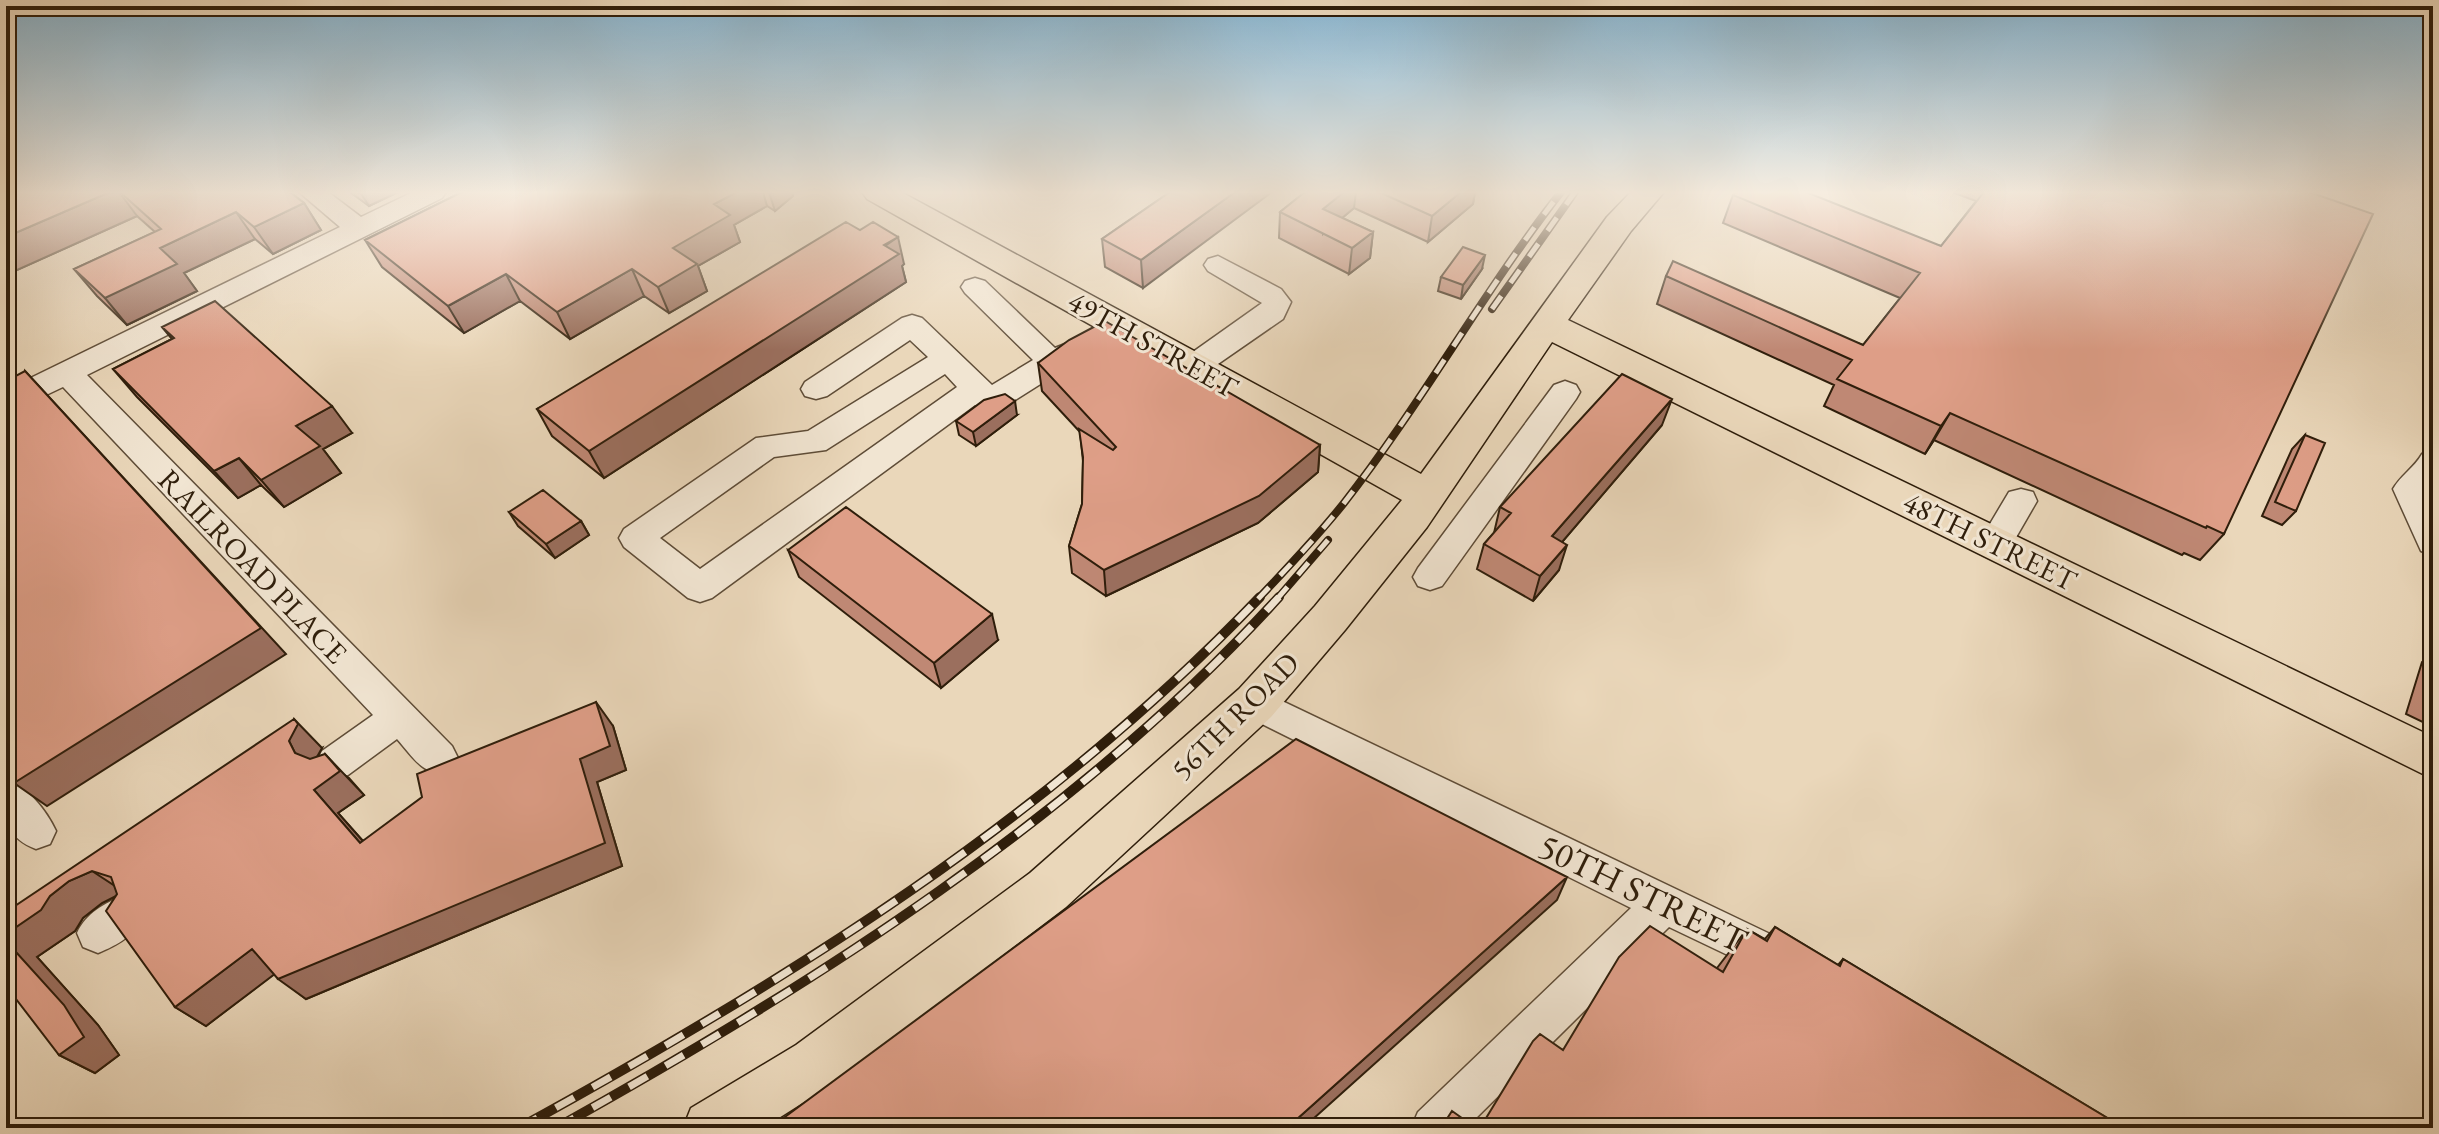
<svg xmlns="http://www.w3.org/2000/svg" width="2439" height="1134" font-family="'EB Garamond',serif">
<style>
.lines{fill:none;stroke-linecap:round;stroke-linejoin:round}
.minor-casing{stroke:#5e4c37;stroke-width:3}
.major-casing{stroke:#2f1e0b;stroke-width:3}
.minor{fill:#f1e5d2;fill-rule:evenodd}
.major{fill:#ead7ba;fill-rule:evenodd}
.rail-far1-casing{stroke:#2f1e0b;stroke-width:8}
.rail-casing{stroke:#2f1e0b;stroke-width:10}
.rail-far1{stroke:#f1e5d2;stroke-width:5;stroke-dasharray:16;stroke-linecap:butt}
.rail{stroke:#f1e5d2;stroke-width:7;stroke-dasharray:21;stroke-linecap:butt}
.wall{fill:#bf8874;stroke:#2f1e0b;stroke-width:2}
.shaded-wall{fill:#9b6f5e;stroke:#2f1e0b;stroke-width:2}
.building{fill:#de9e87;stroke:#2f1e0b;stroke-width:2}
.labels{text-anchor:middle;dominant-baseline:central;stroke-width:6;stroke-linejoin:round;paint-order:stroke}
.street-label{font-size:30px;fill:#2f1e0b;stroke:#f1e5d2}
.near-street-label{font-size:36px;fill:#2f1e0b;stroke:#f1e5d2}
</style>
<rect width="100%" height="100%" fill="#ead7ba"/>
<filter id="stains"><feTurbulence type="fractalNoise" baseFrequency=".0025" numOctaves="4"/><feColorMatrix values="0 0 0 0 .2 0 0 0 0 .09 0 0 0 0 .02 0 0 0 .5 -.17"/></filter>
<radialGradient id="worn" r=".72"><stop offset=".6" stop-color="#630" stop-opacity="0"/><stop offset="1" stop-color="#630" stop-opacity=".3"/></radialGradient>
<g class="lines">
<g class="minor-casing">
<path id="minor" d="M299,192h29l33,25 52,-25h33l-4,6 -355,177 365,371 6,12 -6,12c-27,10 -38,-12 -55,-31l-49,36 -13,5 -13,-5 -6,-12 6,-12 51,-36 -310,-328 -57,27v-24l334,-163z
M1218,256l63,33 10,13 -8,17 -78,54 -11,3 -11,-3 -4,-7 4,-7 79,-56 -54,-32 -4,-6 4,-6z
M975,278l10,3 70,67 15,-6 10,3 5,7 -5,7 -79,50 -11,3 -15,-7 -263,193 -12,4 -12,-4 -64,-51 -5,-9 5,-9 132,-91 52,-7 120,-74 -18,-17 -83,56 -11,3 -11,-3 -4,-7 4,-7 97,-64 10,-3 10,3 70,67 41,-25 -68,-67 -4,-6 4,-6zM945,374l12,13 -257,182 -40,-31 114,-81 52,-7z
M1565,381l11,4 4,7 -4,7 -134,187 -12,4 -12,-4 -5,-9 5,-9 136,-183z
M2433,450v38l-6,5 6,13v49l-12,-4 -28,-62c8,-14 21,-21 29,-35z
M2021,489l12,3 4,9 -30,52 -12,4 -12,-4 -5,-9 31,-52z
M1255,688l540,258 6,14 -6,14 -15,6 -111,-53 -203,201h-55l7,-16 213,-204 -389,-194 -5,-11 5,-11z
M6,779c22,8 40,31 50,52l-6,13 -14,5c-36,-14 -30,-37 -30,-70z
M125,895l15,5 6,14c-9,20 -28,31 -48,39l-15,-6 -6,-14c9,-20 28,-30 48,-38z"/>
</g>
<g class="major-casing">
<path id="major" d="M862,192h39l520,282 186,-257 24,-25h33l-33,39 -63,89 865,417v42l-881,-437 -125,185 -82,103 -74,87 -205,190 -232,176 -71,45h-80l8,-20 105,-63 234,-172 209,-184 76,-83 87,-106 -535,-301z"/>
</g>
<use href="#minor" class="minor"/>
<use href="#major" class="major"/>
<g class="rail-far1-casing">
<path id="rail-far1" d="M1492,309l83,-117
M1258,599c30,-32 59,-62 86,-96 78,-100 139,-211 217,-311
M1277,599l51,-59"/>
</g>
<g class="rail-casing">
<path id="rail" d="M519,1128c268,-147 529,-309 741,-531
M556,1128c256,-142 525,-313 723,-531"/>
</g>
<use href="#rail-far1" class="rail-far1"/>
<use href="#rail" class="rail"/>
</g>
<path class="wall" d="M6,192h284l14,11 17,27 -48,24 -18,-15 -71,34 13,18 -70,34 -30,-29 -23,-27 81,-37 -18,-16 -131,59z
M350,192h48l-29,14z
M462,192h330l1,4 -18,15 -8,-5 -33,19 6,17 -42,24 9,25 -38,22 -25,-17 -74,43 -50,-38 -56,32 -82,-66 -17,-27z
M1170,192l-27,96 -38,-21 -3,-28z
M1305,192h170l-2,12 -45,38 -74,-34 -12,10 31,14 -3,26 -21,16 -70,-36 1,-26z
M1952,192h357l-85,342 -24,26 -16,-7 -2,2 -248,-115 -9,14 -101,-48 10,-21 -177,-81 9,-28 197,69 37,-47 -177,-75 10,-28 208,51 35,-45z
M860,230l44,34 -2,2 4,16 -302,196 -52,-42 -15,-27z
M1482,269l-21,30 -23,-8 3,-14z
M162,327l190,106 -29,16 18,24 -57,34 -23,-22 -23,13 -101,-101 -24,-28 59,-30z
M1038,363l282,82 -2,27 -60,51 -152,73 -34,-23 -3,-27 13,-42 1,-43 -3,-29 -38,-41z
M1017,415l-41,31 -17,-11 -3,-14z
M1662,425l-100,117 -3,28 -26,31 -56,-32 7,-25 10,-11 6,-26z
M2305,435l-9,76 -14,14 -20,-9 30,-67z
M509,512l72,9 8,14 -34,23 -37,-32z
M788,550l210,90 -57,48 -142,-111z
M2433,653v74l-27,-13 16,-52z
M613,726l13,44 -29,12 25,84 -316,133 -32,-25 -68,52 -31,-19 -59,-111 -14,7 -19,15 -8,13 -38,26 61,68 21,30 -24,18 -36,-18 -53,-143 316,-164 -5,9 32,21 15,17 -26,18 25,28z
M1775,927l63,38 5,-6 281,169 -561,-78 154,-82 30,-39 18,10z"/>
<path class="shaded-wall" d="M110,192h9l18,24 -131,59v-38z
M360,192h38l-29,14z
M737,192h26l4,14 -33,19 6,17 -42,24 9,25 -38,22 -11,-26 15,-39 41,-44z
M769,192h23l1,4 -18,15z
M1235,192h37l-129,96 -2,-28z
M1344,192h12l-2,16 -31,26v-25z
M1461,192h14l-2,12 -45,38 4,-26z
M304,203l17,27 -48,24 -19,-27z
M236,212l19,27 -71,34 13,18 -70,34 -22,-27 55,-50z
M1373,232l-3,26 -21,16 3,-26z
M898,237l6,27 -2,2 4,16 -302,196 -15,-27z
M1485,255l-3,14 -21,30 2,-14z
M632,269l12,27 -74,43 -13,-27z
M506,274l14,27 -56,32 -16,-27z
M25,371l261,283 -239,152 -33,-23z
M1672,399l-10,26 -117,137 7,-26z
M1015,401l2,14 -41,31 -3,-14z
M332,406l20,27 -29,16 18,24 -57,34 -23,-27 35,-54z
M1950,413l-16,27 -9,14 16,-28z
M1320,445l-2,27 -60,51 -152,73 -2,-26z
M239,458l22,27 -23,13 -24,-27z
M581,521l8,14 -34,23 -9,-14z
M1567,545l-8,25 -26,31 7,-25z
M992,614l6,26 -57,48 -7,-25z
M596,702l17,24 13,44 -29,12 25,84 -316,133 -28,-20z
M294,719l28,29 -9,16 -18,-11 -6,-12z
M325,754l39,41 -26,18 46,52 -24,-22 -46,-53z
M92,871l32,21 -22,11 -19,15 -8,13 -38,26 61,68 21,30 -24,18 -36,-18 -53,-114v-7l44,-38 19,-15z
M1567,877l-10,23 -254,228h-16z
M252,949l28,21 -74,56 -31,-19z"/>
<path class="building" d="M6,192h104l-104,45z
M120,192h170l14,11 -50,24 -18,-15 -76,36 17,16 -72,34 -31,-29 87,-40z
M462,192h275l-23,12 16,11 -57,33 24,16 -39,23 -26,-18 -75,43 -51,-38 -58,32 -83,-66z
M1170,192h65l-94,68 -39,-21z
M1305,192h39l-21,17 50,23 -21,16 -72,-36z
M1379,192h82l-29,24z
M1736,192h70l135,54 43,-54h325l64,22 -149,320 -17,-8 -1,2 -256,-115 -9,13 -104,-47 15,-19 -186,-84 7,-15 190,84 57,-72 -187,-78z
M846,222l14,8 13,-8 25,15 -14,8 15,9 -310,197 -52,-42z
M1463,247l22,8 -22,30 -22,-8z
M215,301l117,105 -36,20 24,20 -59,34 -22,-22 -25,13 -101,-102 61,-31 -12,-11z
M1105,321l215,124 -61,51 -155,74 -35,-24 13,-42 1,-47 -4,-28 34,21 3,-3 -78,-84 31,-23z
M25,371l236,257 -247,155 -8,-11v-391z
M1622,374l50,25 -120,137 15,9 -27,31 -56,-32 27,-31 -11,-6z
M1005,394l10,7 -42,31 -17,-11 28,-21z
M2305,435l20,8 -29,68 -21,-9z
M543,490l38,31 -35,23 -37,-32z
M846,507l146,107 -58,49 -146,-113z
M2433,682v17l-5,-2z
M596,702l14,44 -30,13 25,84 -327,136 -26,-30 -77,58 -69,-96 11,-17 -6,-17 -19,-6 -23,10 -19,15 -9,14 -35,24v-22l288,-193 4,5 -9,17 6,12 15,6 15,-5 15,17 -26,19 46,53 62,-46 -5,-23z
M1296,739l271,138 -280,251h-517z
M1650,926l73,46 24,-43 20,12 8,-14 65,39 3,-7 281,169h-644l53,-87 7,-7 23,16 56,-93z
M6,941l58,64 20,32 -25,18 -53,-69z
M1452,1111l24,17h-35z"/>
<linearGradient id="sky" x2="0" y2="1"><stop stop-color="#88b6d2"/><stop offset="0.55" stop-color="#f6ede0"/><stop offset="1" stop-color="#f6ede0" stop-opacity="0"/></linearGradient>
<rect width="2439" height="350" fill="url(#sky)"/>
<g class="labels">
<g class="street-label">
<text transform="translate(1153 344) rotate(29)">49TH STREET</text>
<text transform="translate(1990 541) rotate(26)">48TH STREET</text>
<text transform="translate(253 566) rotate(46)">RAILROAD PLACE</text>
<text transform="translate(1235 716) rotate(-45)">56TH ROAD</text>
</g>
<g class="near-street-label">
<text transform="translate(1643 893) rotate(26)">50TH STREET</text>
</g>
</g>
<rect width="2439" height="1134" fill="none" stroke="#ead7ba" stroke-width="32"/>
<rect x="8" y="8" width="2423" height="1118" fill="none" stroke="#2f1e0b" stroke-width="4"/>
<rect x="16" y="16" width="2407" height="1102" fill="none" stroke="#2f1e0b" stroke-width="2"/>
<rect width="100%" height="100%" filter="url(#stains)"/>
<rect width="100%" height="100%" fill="url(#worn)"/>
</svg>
